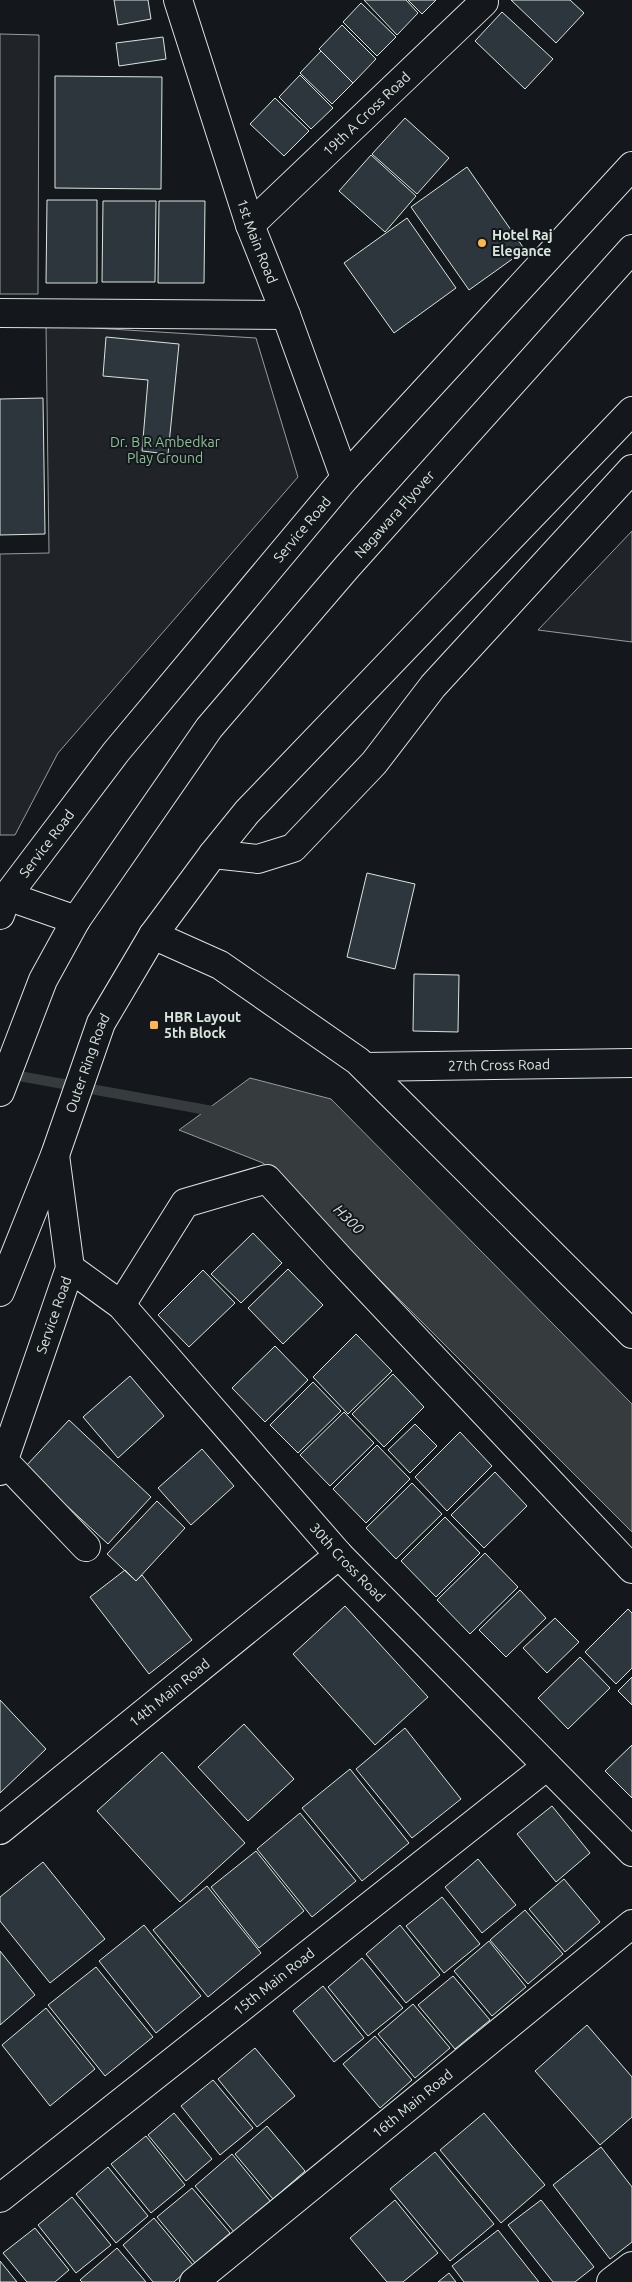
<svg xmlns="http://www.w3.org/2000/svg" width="632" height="2282" font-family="Ubuntu,sans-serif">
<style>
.green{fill:#202428;stroke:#939e99}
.water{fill:#363b3e;stroke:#939e99}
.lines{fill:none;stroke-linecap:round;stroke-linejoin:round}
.stream{stroke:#363b3e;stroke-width:10}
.building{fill:#2c363c;stroke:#d8e6dc}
.minor-casing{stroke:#d8e6dc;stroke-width:30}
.tertiary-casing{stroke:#d8e6dc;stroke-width:30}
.trunk-casing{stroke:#d8e6dc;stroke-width:30}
.minor{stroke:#14181c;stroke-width:28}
.tertiary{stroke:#14181c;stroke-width:28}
.trunk{stroke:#14181c;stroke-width:28}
.poi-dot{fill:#ffb74d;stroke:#14181c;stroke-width:2}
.labels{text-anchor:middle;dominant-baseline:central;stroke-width:4;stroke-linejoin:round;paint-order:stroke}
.street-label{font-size:14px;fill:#d8e6dc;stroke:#14181c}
.poi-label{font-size:14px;font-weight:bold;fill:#d8e6dc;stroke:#14181c;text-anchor:start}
.park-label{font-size:14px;fill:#8ac095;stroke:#14181c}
.water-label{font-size:15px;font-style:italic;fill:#d8e6dc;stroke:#14181c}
</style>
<rect width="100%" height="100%" fill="#14181c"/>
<path class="green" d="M0,34l39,1 -1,259h-38z
M46,325l210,13 42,139 -240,276 -43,82h-15v-281l49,-1z
M632,531v111l-94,-12z"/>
<path class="water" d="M250,1078l81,21 301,305v128l-369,-369 -84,-33z"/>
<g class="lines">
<path class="stream" d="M8,1074l210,38"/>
</g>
<path class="building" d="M114,0h34l3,19 -33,6z
M364,0h42l12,13 -21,22z
M408,0h28l-14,14z
M511,0h59l14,13 -28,30z
M361,3l35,34 -19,19 -34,-34z
M502,12l51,47 -28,30 -50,-48z
M342,25l34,34 -23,24 -34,-34z
M163,37l3,22 -47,7 -3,-23z
M321,51l32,32 -21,21 -32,-31z
M300,75l33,33 -22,21 -32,-32z
M55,76l107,1 -1,112 -106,-1z
M275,98l34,33 -25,25 -34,-32z
M405,118l44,40 -32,36 -45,-40z
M371,155l45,41 -31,36 -46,-41z
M467,167l58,83 -56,40 -58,-83z
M47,200h50v83h-51z
M103,201h53l-1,81h-53z
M159,201h46l-1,82h-46z
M407,218l49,70 -62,45 -50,-70z
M106,337l73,7 -11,110 -26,-3 6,-71 -45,-4z
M43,398l2,136 -45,1v-136z
M367,873l48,11 -20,85 -48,-12z
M414,974l45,1 -1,57 -45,-1z
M253,1233l29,30 -41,40 -30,-29z
M288,1269l35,36 -40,39 -35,-36z
M203,1270l32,33 -46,44 -31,-32z
M356,1334l36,37 -44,43 -35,-37z
M275,1346l33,34 -43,42 -33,-34z
M393,1374l31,33 -40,40 -32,-33z
M130,1376l34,40 -46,42 -35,-41z
M313,1382l28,29 -43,42 -28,-28z
M344,1412l30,31 -44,43 -30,-31z
M69,1420l82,77 -43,47 -83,-77z
M415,1424l22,22 -27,27 -22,-23z
M460,1432l32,34 -45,45 -32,-34z
M377,1445l33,34 -44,44 -33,-34z
M202,1449l32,37 -43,39 -33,-37z
M495,1472l32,34 -43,42 -33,-33z
M412,1483l30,31 -46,45 -30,-31z
M157,1501l28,27 -49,53 -29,-27z
M445,1517l35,36 -44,44 -35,-36z
M485,1553l33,34 -48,47 -33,-34z
M125,1570l11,11 6,-6 50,65 -43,34 -59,-77z
M520,1590l26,28 -40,39 -27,-27z
M345,1606l83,91 -53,48 -82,-91z
M628,1609l4,4v55l-16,16 -31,-32z
M555,1618l24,24 -32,31 -24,-25z
M580,1657l30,31 -42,41 -30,-31z
M632,1677v28l-14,-14z
M0,1700l46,49 -46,44z
M244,1724l50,55 -46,42 -50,-54z
M405,1728l56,71 -49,39 -56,-69z
M632,1745v53l-27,-27z
M162,1752l83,91 -65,59 -83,-91z
M350,1769l59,74 -47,38 -60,-73z
M552,1806l38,47 -34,29 -39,-48z
M300,1813l56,68 -44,36 -55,-68z
M256,1851l48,60 -45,37 -48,-61z
M478,1859l38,46 -34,28 -37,-46z
M43,1862l62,77 -55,44 -50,-62v-24z
M564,1879l36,43 -35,30 -36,-43z
M207,1886l54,67 -53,44 -55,-67z
M442,1897l38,47 -36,29 -38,-47z
M525,1910l38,44 -35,30 -38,-44z
M144,1925l57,71 -45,37 -57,-72z
M400,1925l40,50 -34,28 -40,-49z
M489,1941l37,46 -34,29 -38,-45z
M0,1951l35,44 -35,30z
M362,1958l41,50 -35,28 -40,-49z
M96,1967l57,70 -48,39 -57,-71z
M453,1976l37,44 -35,29 -37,-44z
M323,1986l41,52 -30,24 -41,-51z
M413,2004l37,44 -35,30 -37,-44z
M46,2008l49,61 -45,37 -48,-61z
M587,2025l45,52v40l-32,28 -65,-74z
M375,2036l37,44 -32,28 -37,-44z
M255,2048l40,48 -38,31 -39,-48z
M213,2080l40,48 -33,27 -39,-49z
M174,2113l38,46 -26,22 -38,-46z
M484,2113l61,72 -44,38 -61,-73z
M267,2126l38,45 -32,28 -38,-45z
M146,2136l39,49 -34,28 -40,-49z
M601,2147l31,40v55l-22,17 -57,-74z
M435,2152l59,72 -44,37 -60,-72z
M232,2154l39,48 -36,31 -40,-47z
M108,2167l40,49 -32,27 -40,-49z
M192,2188l38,45 -35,30 -38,-46z
M72,2197l39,48 -35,28 -38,-48z
M395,2200l43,53 -35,29h-16l-37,-44z
M541,2200l53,67 -19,15h-22l-45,-57z
M154,2218l39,47 -19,17h-21l-30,-37z
M35,2228l34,42 -14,12h-28l-24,-29z
M498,2230l41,52h-75l-12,-16z
M117,2248l29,34h-64l-2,-2z
M0,2261l17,21h-17z
M449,2273l7,9h-18z"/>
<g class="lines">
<g class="minor-casing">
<g id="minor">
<path id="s1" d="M178,0l72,225 36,90 59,163"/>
<path id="s2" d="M250,225l234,-223"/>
<path d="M0,313l286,2"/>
<path id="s3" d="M365,1067l267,-4"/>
<path id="s4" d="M70,1268l51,37 218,250 293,297"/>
<path d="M121,1305l64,-102 82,-24 72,79 293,311"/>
<path d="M4,1461l82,86"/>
<path id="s5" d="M0,1830l339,-275"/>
<path id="s6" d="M0,2198l547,-432"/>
<path id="s7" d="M194,2282l438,-358"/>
<path d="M611,2282l21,-16"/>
</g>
</g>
<g class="tertiary-casing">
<g id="tertiary">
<path d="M213,854l45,5 35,-11 81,-85 59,-77 199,-217"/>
<path id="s8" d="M0,915l7,-19 109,-144 229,-274 287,-312"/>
<path d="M153,935l67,30 138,96 274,273"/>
<path id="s9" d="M0,1471l70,-203 -15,-113"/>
</g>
</g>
<g class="trunk-casing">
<g id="trunk">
<path d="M7,896l69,24"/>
<path id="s10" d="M0,1092l43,-112 33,-60 133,-192 138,-161 285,-318"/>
<path id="s11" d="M0,1292l55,-137 46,-132 52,-88 60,-81 34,-42 385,-401"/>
</g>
</g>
<use href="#minor" class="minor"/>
<use href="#tertiary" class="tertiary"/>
<use href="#trunk" class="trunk"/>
</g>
<g class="poi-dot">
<circle cx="482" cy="243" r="5"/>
<rect x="149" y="1020" width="10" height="10" rx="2.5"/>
</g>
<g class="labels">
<g class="street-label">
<text stroke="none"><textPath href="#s2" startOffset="161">19th A Cross Road</textPath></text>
<text stroke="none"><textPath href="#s1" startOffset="254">1st Main Road</textPath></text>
<text stroke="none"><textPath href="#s10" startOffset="705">Nagawara Flyover</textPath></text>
<text stroke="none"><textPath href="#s8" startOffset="491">Service Road</textPath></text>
<text stroke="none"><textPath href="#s8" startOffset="86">Service Road</textPath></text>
<text stroke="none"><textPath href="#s11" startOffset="245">Outer Ring Road</textPath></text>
<text stroke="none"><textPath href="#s3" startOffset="134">27th Cross Road</textPath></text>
<text stroke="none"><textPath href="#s9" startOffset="165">Service Road</textPath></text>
<text stroke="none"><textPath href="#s4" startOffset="406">30th Cross Road</textPath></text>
<text stroke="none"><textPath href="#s5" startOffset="218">14th Main Road</textPath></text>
<text stroke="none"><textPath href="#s6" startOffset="349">15th Main Road</textPath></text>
<text stroke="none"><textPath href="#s7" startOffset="282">16th Main Road</textPath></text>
</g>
<g class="poi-label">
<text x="492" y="235">Hotel Raj<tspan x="492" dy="16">Elegance</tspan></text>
<text x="164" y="1017">HBR Layout<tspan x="164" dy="16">5th Block</tspan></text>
</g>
<g class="park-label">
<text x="165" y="442">Dr. B R Ambedkar<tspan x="165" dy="16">Play Ground</tspan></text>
</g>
<g class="water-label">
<text transform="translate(349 1219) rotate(44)">H300</text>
</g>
</g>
</svg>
